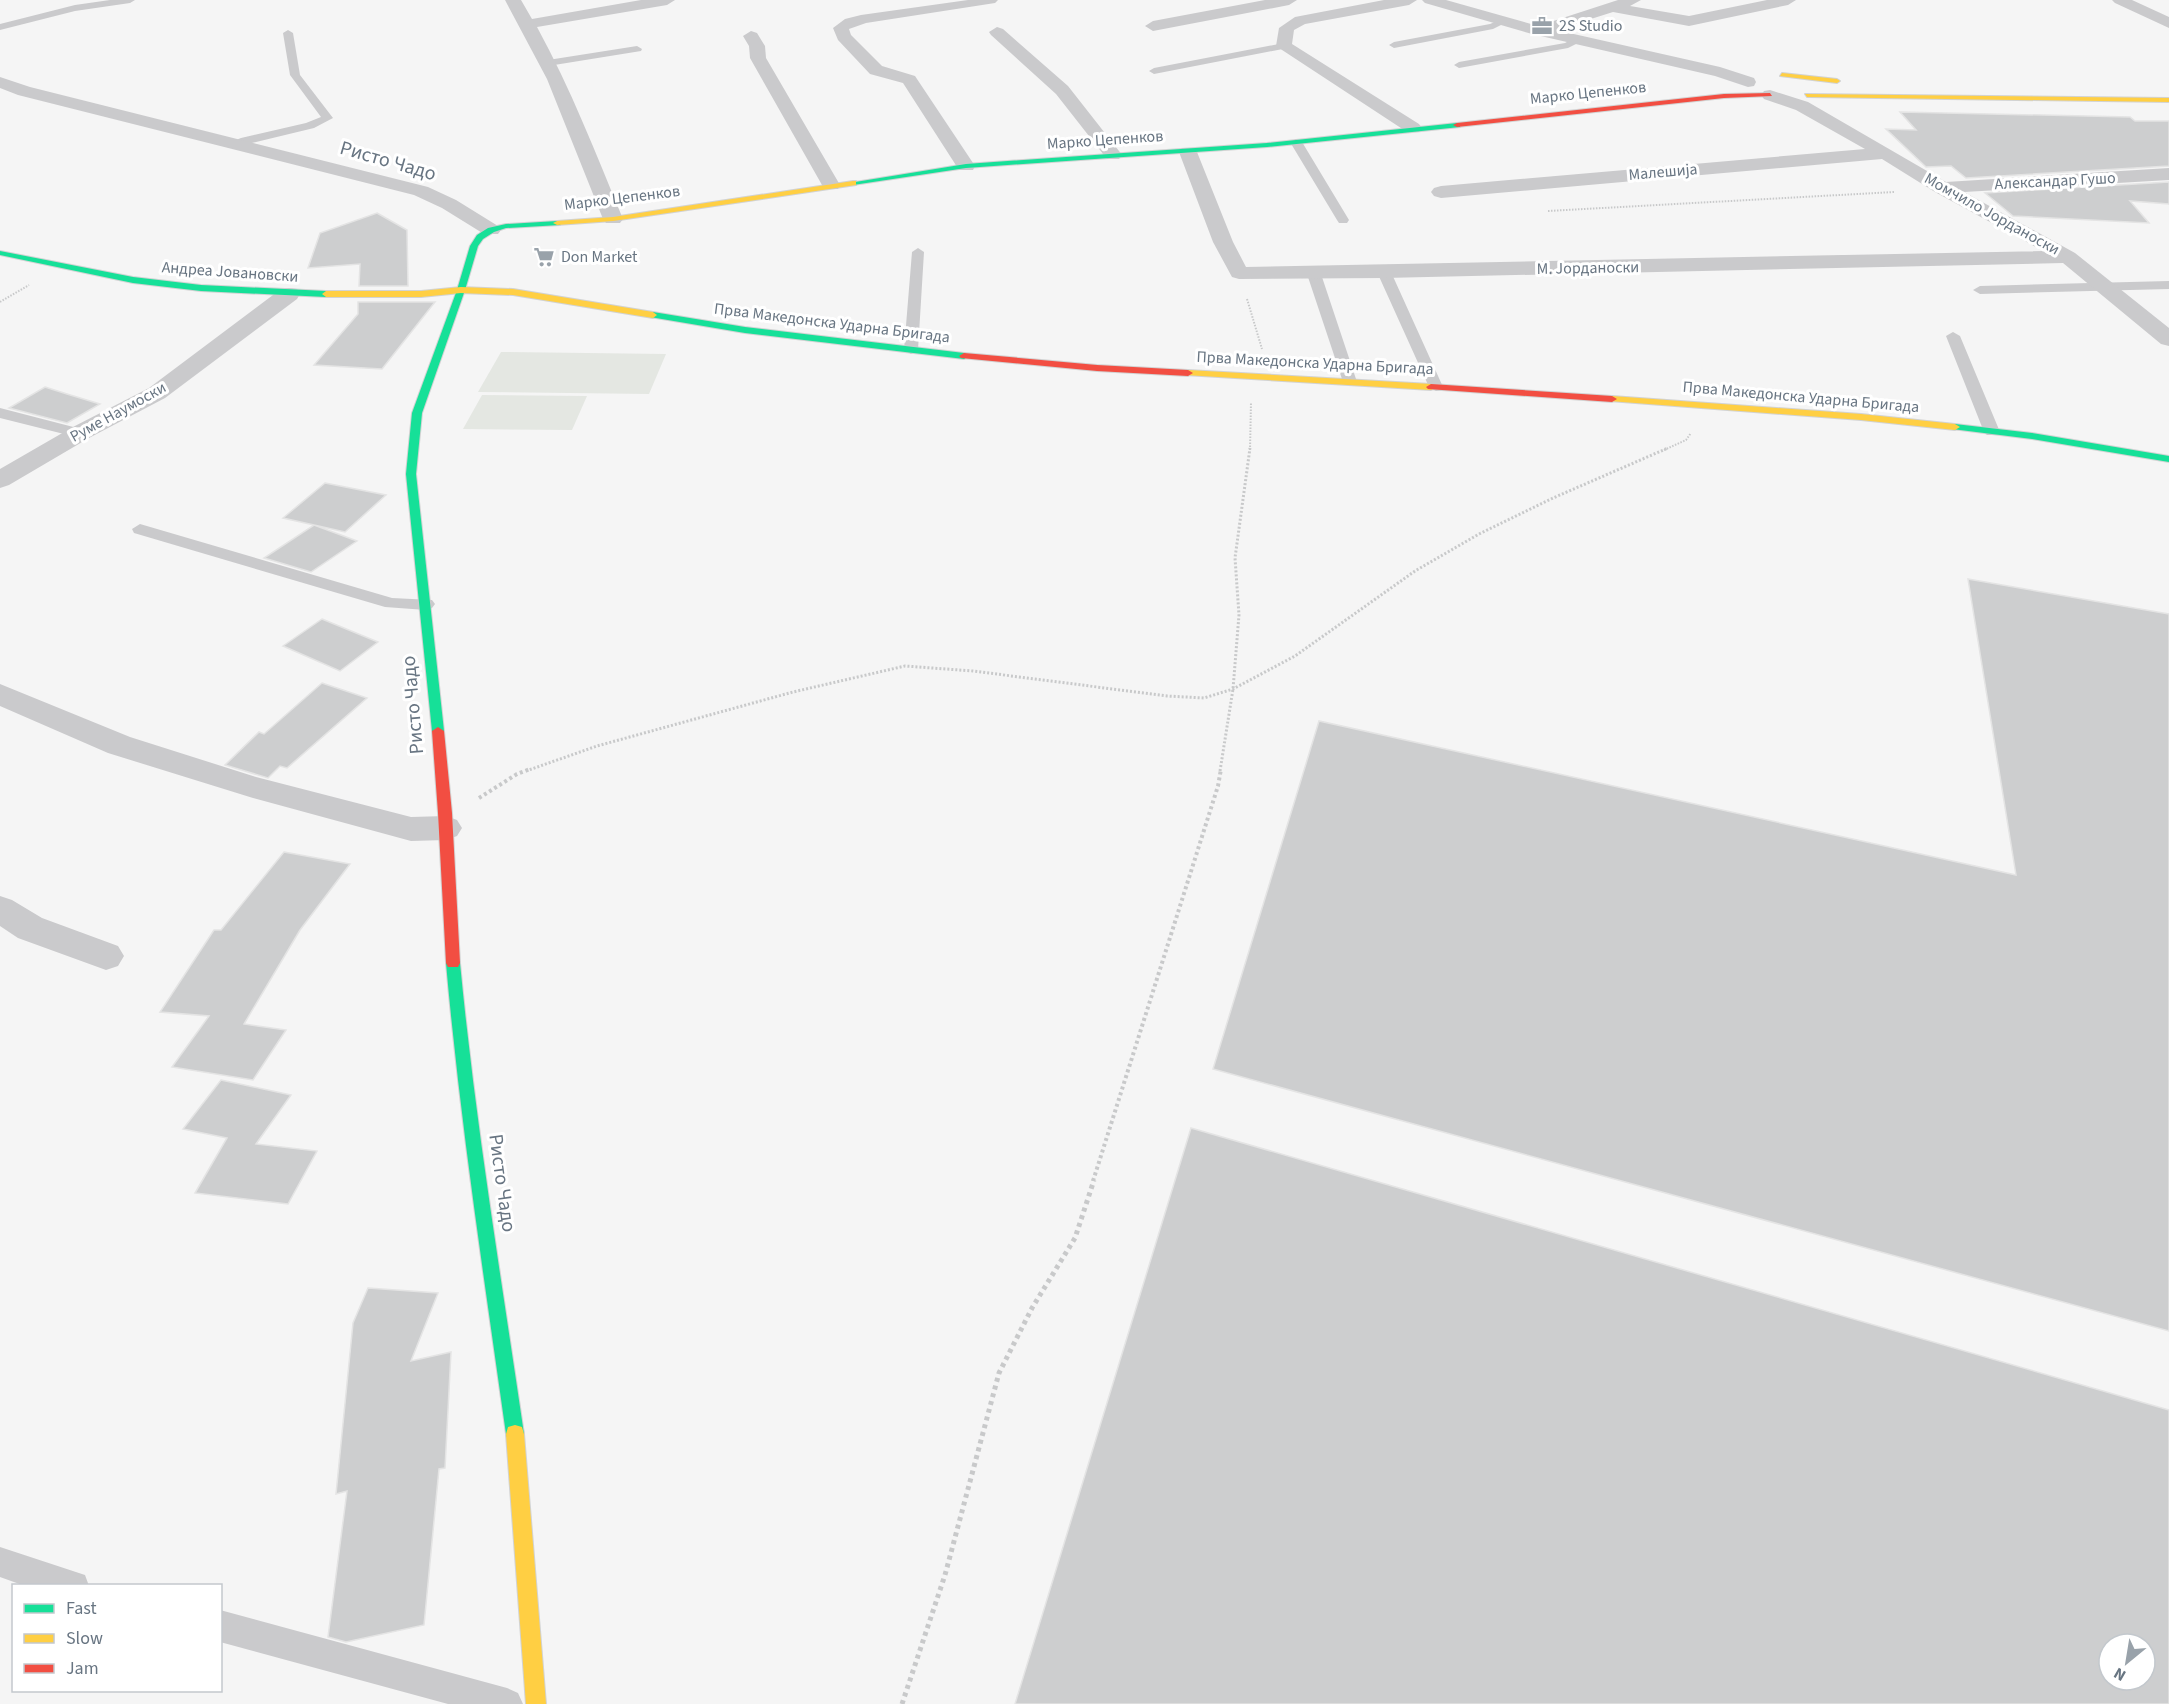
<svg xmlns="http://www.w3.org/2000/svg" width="2169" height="1704" font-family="'Source Sans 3',sans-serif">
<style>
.green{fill:#e4e7e2}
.building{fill:#cdcecf;stroke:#e4e4e4;stroke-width:1.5;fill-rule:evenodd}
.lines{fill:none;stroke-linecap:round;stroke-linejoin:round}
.fast-casing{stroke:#d2d3d3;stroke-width:2}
.slow-casing{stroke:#d2d3d3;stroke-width:2}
.jam-casing{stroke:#d2d3d3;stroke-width:2}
.path-far3{stroke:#c8c9ca;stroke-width:2;stroke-dasharray:1.5 1.5;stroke-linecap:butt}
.path-far2{stroke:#c8c9ca;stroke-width:3;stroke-dasharray:2 2;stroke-linecap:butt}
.path-far1{stroke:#c8c9ca;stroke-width:4;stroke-dasharray:3 3;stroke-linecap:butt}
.path{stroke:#c8c9ca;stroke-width:5;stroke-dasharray:4 4;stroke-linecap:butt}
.lane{fill:#cacacc;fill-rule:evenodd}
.street{fill:#cacacc;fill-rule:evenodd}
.fast{fill:#16e098;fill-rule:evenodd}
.slow{fill:#ffcf43;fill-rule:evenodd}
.jam{fill:#f24e42;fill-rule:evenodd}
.labels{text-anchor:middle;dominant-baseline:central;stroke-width:6;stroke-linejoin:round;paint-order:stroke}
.far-poi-label{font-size:16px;fill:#687582;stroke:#fff;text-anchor:start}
.far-street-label{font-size:16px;fill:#687582;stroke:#fff}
.street-label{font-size:20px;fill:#687582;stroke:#fff}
</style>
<rect width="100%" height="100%" fill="#f5f5f5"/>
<path class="green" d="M501,352l165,2 -17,40 -171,-2z
M482,395l105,1 -15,34 -109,-1z"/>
<path class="building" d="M1900,112l230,5 5,4h34v45l-203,12 -15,-12 -25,1 -40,-38 30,1z
M2169,182v22l-39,-3 19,22 -136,-7 -28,-23z
M377,213l30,17 1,56h-49l1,-22 -52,4 12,-35z
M358,302h77l-53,67 -68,-4 44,-51z
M45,387l22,7 33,10 -33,19 -58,-15z
M325,483l61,12 -41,37 -62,-14z
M314,525l43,16 -46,31 -47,-14z
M1968,579l201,35v717l-956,-262 106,-348 697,154z
M322,619l56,23 -38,29 -57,-25z
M322,683l45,15 -80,70 -7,-2 -12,12 -43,-13 34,-33 5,2z
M284,852l66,12 -50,66 -56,94 42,6 -33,50 -81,-13 37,-51 -49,-4 54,-82h7z
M221,1080l70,15 -35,49 61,7 -29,53 -93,-11 32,-55 -44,-9z
M1191,1128l978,282v294h-1154zM2109,1644h36v36h-36z
M368,1288l70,5 -27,68 40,-9 -6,116 -6,1 -15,156 -78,17 -18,-5 19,-146 -11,3 17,-171z"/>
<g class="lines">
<g class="fast-casing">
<path id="fast" d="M1457,123h3v4l-193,20 -301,21 -113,17 -4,-2 117,-19 301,-21z
M557,221l4,2 -1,2 -54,3 -12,4 -11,7 -5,7 -13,44 -43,123 -6,61 28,257 -6,4 -6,-4 -26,-257 6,-61 45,-123 13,-44 7,-11 11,-7 18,-4z
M0,251l133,26 68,8 125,6 4,3 -4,3 -125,-6 -68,-8 -133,-28z
M653,312l92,15 219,26 5,3 -5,3 -219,-26 -95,-16 -1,-2z
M1955,424l77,9 137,23v6l-137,-23 -80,-10v-4z
M453,957l5,2 2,4c15,158 41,314 64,471l-2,7 -7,2 -7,-2 -2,-7c-22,-157 -46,-313 -60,-471l2,-4z"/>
</g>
<g class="slow-casing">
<path id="slow" d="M1782,73l55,6 3,2 -3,2 -57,-7z
M1805,94l364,4v4l-362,-5z
M853,181h3v4l-243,36 -56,4 -4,-2 4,-2 56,-4z
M461,287l52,2 140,23 4,3 -4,3 -140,-23 -52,-2 -40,4h-95l-4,-3 4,-3h95z
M1188,370l243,14 5,3 -5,3 -246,-15 -2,-2z
M1612,396l249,18 94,10 5,3 -5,3 -94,-10 -252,-19 -2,-2z
M515,1425l7,2 2,7 22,270h-20l-20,-270 2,-7z"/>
</g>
<g class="jam-casing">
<path id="jam" d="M1770,93l2,3 -48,2 -267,29 -4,-2 4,-2 267,-29z
M964,353l133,12 91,5 5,3 -5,3 -91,-5 -136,-13 -2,-2z
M1431,384l181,12 5,3 -5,3 -184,-13 -2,-2z
M438,727l6,4 8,82 8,150 -2,4h-10l-2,-4 -8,-150 -6,-82z"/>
</g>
<path class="path-far3" d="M1548,211l346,-19
M1247,299l15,50
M0,302l29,-17
M1250,450l1,-48
M1664,450l22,-10 5,-7"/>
<path class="path-far2" d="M526,771l71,-25 196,-54 112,-26 68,5 194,25 37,2 29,-9 62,-33 120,-85 64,-37 74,-36 115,-50
M1220,771l13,-82 6,-74 -4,-57 15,-110"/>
<path class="path-far1" d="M479,798l38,-24 13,-5
M1093,1181l125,-395 3,-17"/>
<path class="path" d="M902,1704l43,-129 54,-202 33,-65 43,-70 19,-58"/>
<path class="lane" d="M110,0h25l-5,3 -55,8 -75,19v-6l75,-19z
M1502,19l5,3 -14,7 -99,19 -5,-3 5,-3 96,-18z
M288,30l5,3 7,42 33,43 -19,10 -79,19 -4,-1v-4l10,-4 65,-15 15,-6 -31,-42 -7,-42z
M1576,37l4,1v4l-12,6 -109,20 -5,-3 5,-3 106,-19z
M1284,43l5,3 -1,2 -134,26 -5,-3 5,-3z
M637,46l5,3 -1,2 -93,15 -5,-3 5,-3z
M1296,139l6,3 47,78 -2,3h-8l-2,-3 -47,-78z
M918,248l6,4 -6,98 -7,4 -7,-4 8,-98z
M1313,267l7,4 37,111 -2,3h-10l-2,-3 -37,-111z
M1384,268l7,4 52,115 -2,3 -5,1 -7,-4 -52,-115z
M2169,281v8l-189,5 -7,-4 7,-4z
M1953,332l7,4 40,96 -3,3h-10l-3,-3 -38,-96z
M0,408l85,22 3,3 -8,5 -80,-20z
M140,524l252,74 40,2 3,4 -3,4 -6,2 -41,-3 -251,-74 -2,-4z
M0,1547l85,28 4,11h-64l-25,-9z
M220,1610l287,78 11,5 5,11h-75l-228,-62z"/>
<path class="street" d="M505,0h16l11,19 109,-19h34l-8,5 -130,22c34,62 59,127 86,192l-3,4h-14l-3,-4 -56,-140z
M968,0h30l-3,3 -129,20 -17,6 2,6 31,31 33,10 60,90 -2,4h-14l-56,-87 -33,-9 -32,-34 -5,-12 12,-9 16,-4z
M1265,0h32l-8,5 -136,26 -8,-5 8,-5z
M1384,0h33l-8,5 -104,19 -11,6 -2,14 127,80 3,4 -3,4h-12l-131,-86 3,-18 16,-11z
M1422,0h24l92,26 80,-26h23l-11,6 59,10 78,-16h29l-8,5 -99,21 -76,-14 -57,18 164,37 34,11 2,4 -2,4 -6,1 -33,-11 -183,-42 -107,-31z
M2112,0h20l37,17v11l-54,-25z
M997,27l6,2 65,57 51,65 3,4 -3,4h-12l-51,-65 -65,-59 -2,-3z
M751,31l6,2 8,13 1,12 74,127 -2,4h-14l-2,-4 -72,-127 -1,-12 -6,-10z
M0,77l30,10 398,100 28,13 42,26 3,4 -3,4h-14l-42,-26 -28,-13 -396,-100 -18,-7z
M1770,90l38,12 138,80 223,-14v12l-205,12 111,61 94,75v18l-8,-2 -98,-81 -679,15 -145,1 -7,-2 -19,-35 -34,-90 3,-4h12l3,4 36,90 13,25 797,-16 -108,-59 -53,-33 -441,39 -7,-2 -3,-4 3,-4 7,-2 424,-37 -69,-39 -32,-11 -3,-4 3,-4z
M289,288l8,1 3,5 -3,5 -132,99 -76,40 -80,47 -9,3v-19l71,-41 78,-40 132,-99z
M0,684l130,53 126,40 155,40 35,-1 11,4 5,8 -5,8 -11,4 -35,1 -158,-43 -145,-45 -108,-47z
M0,896l12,4 30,18 76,28 6,10 -6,10 -12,4 -88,-32 -18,-12z"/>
<use href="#fast" class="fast"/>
<use href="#slow" class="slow"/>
<use href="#jam" class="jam"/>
</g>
<defs>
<g id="office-bare" transform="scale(1.62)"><path d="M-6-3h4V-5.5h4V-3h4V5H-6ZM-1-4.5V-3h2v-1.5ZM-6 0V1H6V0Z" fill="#99a2aa" stroke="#fff" stroke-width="2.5" paint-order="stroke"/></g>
<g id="supermarket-bare" transform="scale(1.62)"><path d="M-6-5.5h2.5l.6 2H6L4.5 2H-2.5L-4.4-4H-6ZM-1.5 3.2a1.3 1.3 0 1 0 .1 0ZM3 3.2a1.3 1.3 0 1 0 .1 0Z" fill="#99a2aa" stroke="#fff" stroke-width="2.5" paint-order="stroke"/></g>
</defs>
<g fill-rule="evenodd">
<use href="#office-bare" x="1542" y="26"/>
<use href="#supermarket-bare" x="544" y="257"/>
</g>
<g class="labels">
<g class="far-poi-label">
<text x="1559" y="26">2S Studio</text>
<text x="561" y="257">Don Market</text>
</g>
<g class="far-street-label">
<text transform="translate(1588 93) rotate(-6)">Марко Цепенков</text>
<text transform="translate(1105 140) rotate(-4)">Марко Цепенков</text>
<text transform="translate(1663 172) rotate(-5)">Малешија</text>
<text transform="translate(2055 181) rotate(-3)">Александар Гушо</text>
<text transform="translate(622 198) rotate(-7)">Марко Цепенков</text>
<text transform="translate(1992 214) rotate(29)">Момчило Јорданоски</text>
<text transform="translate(1588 268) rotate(-1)">М. Јорданоски</text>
<text transform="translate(230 272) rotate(4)">Андреа Јовановски</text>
<text transform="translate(832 323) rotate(7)">Прва Македонска Ударна Бригада</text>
<text transform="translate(1315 363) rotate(3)">Прва Македонска Ударна Бригада</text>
<text transform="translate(1801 397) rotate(5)">Прва Македонска Ударна Бригада</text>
<text transform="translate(118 412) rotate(-29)">Руме Наумоски</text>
</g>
<g class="street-label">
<text transform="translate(388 161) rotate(16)">Ристо Чадо</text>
<text transform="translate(413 705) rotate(-95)">Ристо Чадо</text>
<text transform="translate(502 1183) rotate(82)">Ристо Чадо</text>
</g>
</g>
<rect x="12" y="1584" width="210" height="108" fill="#ffffff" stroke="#c3c8cd" stroke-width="1.5"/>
<rect x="24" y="1604" width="30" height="9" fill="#16e098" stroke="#c3c8cd" stroke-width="1.5"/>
<text x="66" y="1614" font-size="18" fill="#687582">Fast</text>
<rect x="24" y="1634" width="30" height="9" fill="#ffcf43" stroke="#c3c8cd" stroke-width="1.5"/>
<text x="66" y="1644" font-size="18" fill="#687582">Slow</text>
<rect x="24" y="1664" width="30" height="9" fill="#f24e42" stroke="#c3c8cd" stroke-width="1.5"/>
<text x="66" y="1674" font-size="18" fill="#687582">Jam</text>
<g transform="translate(2127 1662) rotate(210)"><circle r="28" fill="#ffffff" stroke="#c3c8cd" stroke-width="1.5"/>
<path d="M0-4.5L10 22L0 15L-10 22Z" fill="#99a2aa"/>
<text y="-9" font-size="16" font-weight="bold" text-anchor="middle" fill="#687582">N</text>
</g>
</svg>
